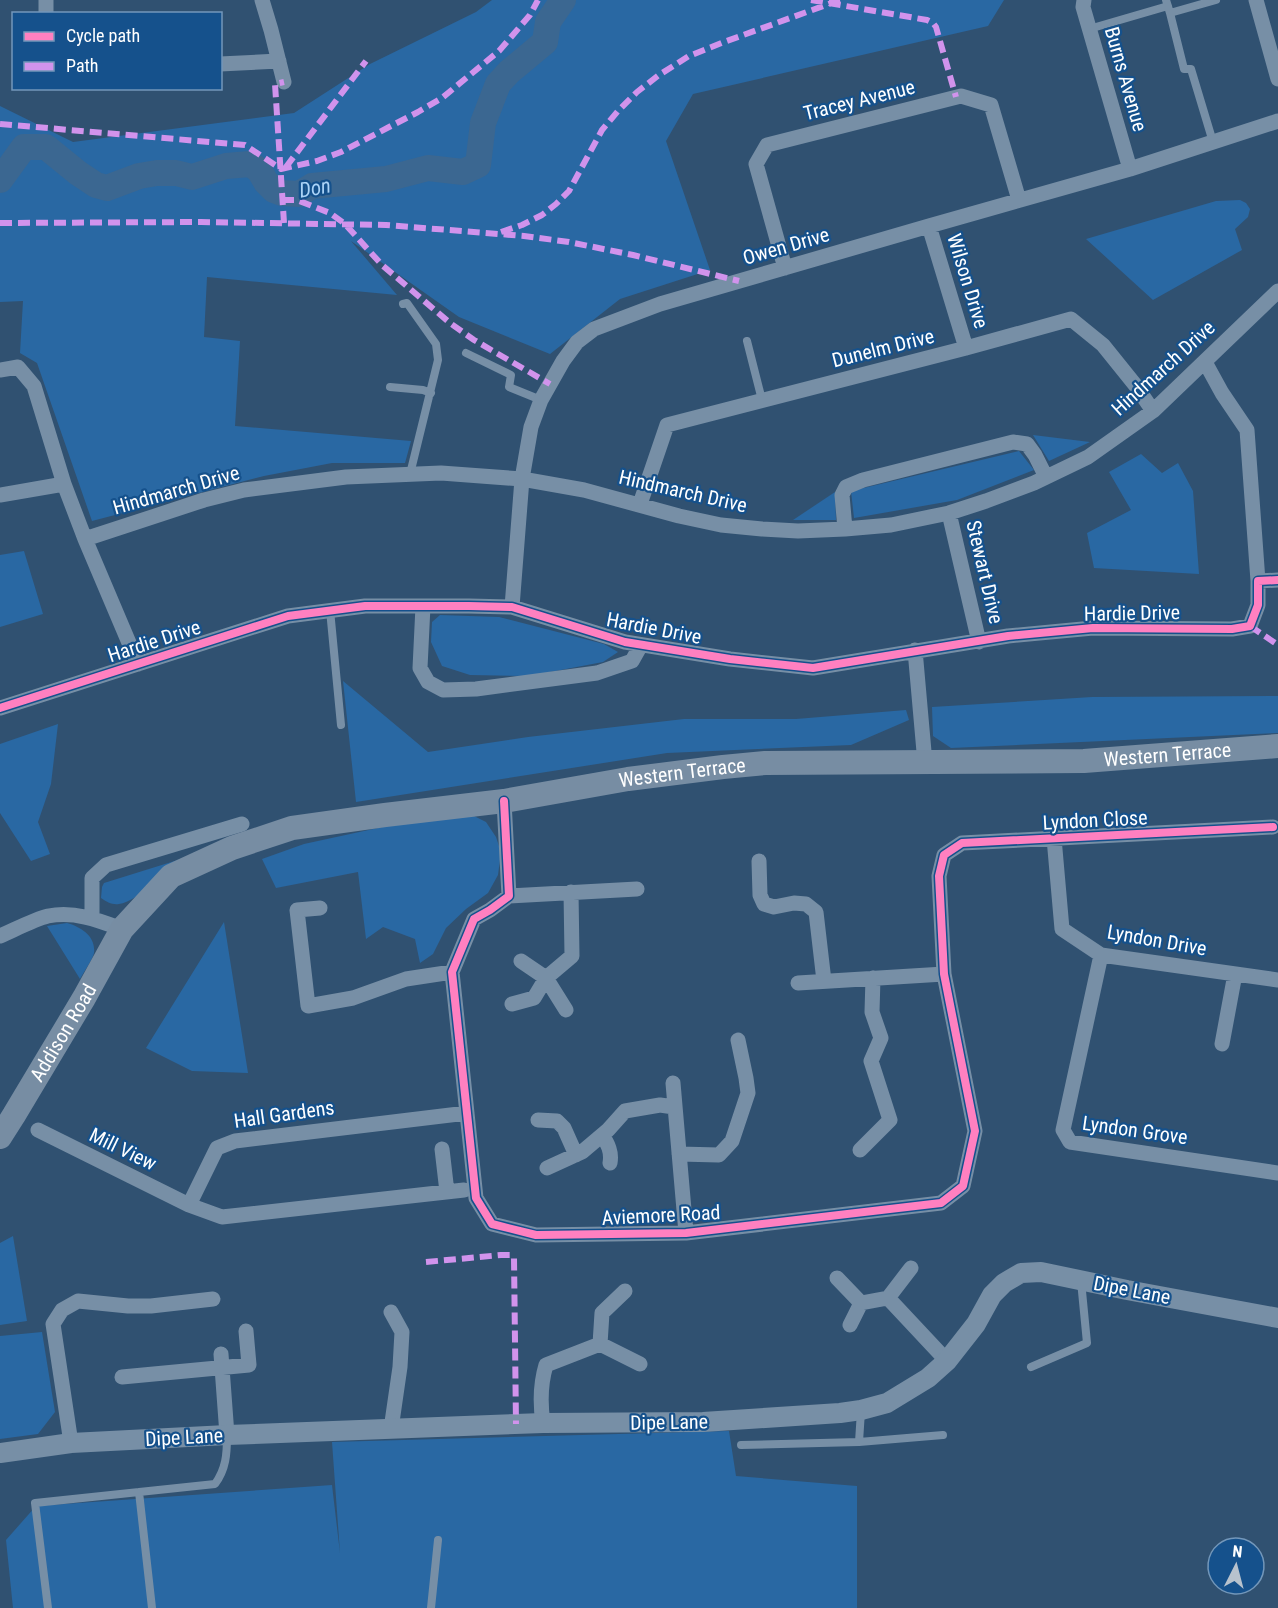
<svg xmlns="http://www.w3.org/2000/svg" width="1278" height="1608" font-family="'Roboto Condensed',sans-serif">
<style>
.green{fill:#2968a3}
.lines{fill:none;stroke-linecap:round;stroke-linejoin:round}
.river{stroke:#3b6791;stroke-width:26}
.service{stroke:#778fa6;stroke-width:8}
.minor{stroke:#778fa6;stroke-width:15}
.tertiary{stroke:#778fa6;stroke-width:20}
.primary{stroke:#778da3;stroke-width:24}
.quiet{stroke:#d193ec;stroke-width:6;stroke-dasharray:12 6;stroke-linecap:butt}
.cycleway-casing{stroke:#15518c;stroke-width:11}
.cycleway{stroke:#ff80c0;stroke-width:8}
.labels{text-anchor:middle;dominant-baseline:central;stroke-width:4.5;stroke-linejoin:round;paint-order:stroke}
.street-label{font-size:20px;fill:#fff;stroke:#15518c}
.water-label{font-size:21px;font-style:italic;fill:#abd3f7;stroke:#15518c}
</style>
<rect width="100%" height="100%" fill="#305171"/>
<path class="green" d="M492,0h512l-16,26 -295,68 -27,47 44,129 -90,29 -70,55 -91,-37 -108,-76 46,54 -190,-18 -3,60 36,4 -5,85 176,15 -6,22h-73l-68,13 -172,45 -55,-158 -17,-10 3,-52 -23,1v-196l73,36 221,-29 76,-49 106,-52z
M1240,200l6,3 4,6 -2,8 -13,12 7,21 -89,50 -67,-61 130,-38z
M1033,435l57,7 -41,19z
M1019,451l15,19 -77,30 -103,18 -3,-27z
M1141,454l21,19 16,-10 15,28 6,83 -105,-6 -7,-35 44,-23 -22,-38z
M835,492l1,28h-43z
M24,551l19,63 -43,13v-72z
M440,615l59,2 105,27 14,8 -15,10 -74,14 -59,-1 -28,-9 -11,-24 1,-20z
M343,681l85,71 100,-15 156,-18h112l110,-9 3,10 -58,25 -184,8 -311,49z
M1278,696v37l-327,15 -18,-12 -1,-29 160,-10z
M58,724l-7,60 -13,38 12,32 -19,7 -31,-48v-69z
M472,815l14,7 10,15 5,15 -3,23 -10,18 -22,16 -20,19 -13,26 -13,9 -5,-24 -32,-12 -17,12 -8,-67 -82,16 -14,-29 42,-15 83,-18z
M181,859c-16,13 -42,42 -62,45 -7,1 -12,-2 -18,-6l1,-11 2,-4z
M224,922l24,151 -56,-2 -46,-23z
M67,923c14,4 29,13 27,30 -1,6 -11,20 -14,26l-33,-53z
M13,1236l14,85 -27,4v-82z
M42,1332l13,80 -17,22 -38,5v-103z
M729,1431l7,45 121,10v122h-844l-7,-68 30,-34 296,-21 8,68 -8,-111z"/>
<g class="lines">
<path class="river" d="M0,180l24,-33h22l32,26 18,12 11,3 32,-12 18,-3h19l16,4 34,-11 24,-2 9,6 7,12 8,8 8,3 17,1 13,-8 74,-7 42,-11 35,4 15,-7 5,-42 15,-39 11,-12 36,-30 3,-20 15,-22"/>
<path class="service" d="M1166,0l4,13 46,-13
M1170,13l14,56h7l22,73
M1089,29l79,-23
M403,304l4,-1 29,41 2,16 -28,114
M747,341l15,59
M466,353l45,22 -2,12 32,13
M390,387l33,3 8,3
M330,610l11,115
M1031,1367l56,-24 -6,-62
M859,1442l2,-31
M741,1445l118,-3 84,-7
M139,1492l13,116
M48,1608l-13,-105 180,-19c11,-15 12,-30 12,-48
M431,1608l7,-68"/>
<path class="minor" d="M46,0v14
M262,0l9,30 13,52
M1084,0l-1,7 47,162
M1256,0l22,79
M220,64l59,-3
M929,226l37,122
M785,268l-29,-104 11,-19 194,-49 30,9 28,95
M1205,362l17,31 25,37 11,151
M0,370l18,-3 16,19 30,98 21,55 53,125
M0,495l64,-11
M640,504l27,-79 299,-77 105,-29 32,26 33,41 17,25
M949,513l30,129
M845,529l-3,-34 4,-8 17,-7 150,-38 14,2 8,11 11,22
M85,539l119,-39 40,-10 102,-13 95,-4 81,6 62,11 95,26 42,9 41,4 36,2 47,-2 46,-4 58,-12 37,-12 48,-18 54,-26 65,-46 125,-120
M423,606l-3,62 8,14 15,8 33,-1 121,-16 35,-12 9,-16
M512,607l10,-128 9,-52 10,-27 22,-39 14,-19 17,-13 66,-25 269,-78 201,-57 148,-48
M915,650l10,113
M0,708l288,-92 77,-10h104l43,1 113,35 105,17 83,9 195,-32 85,-8 139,1 18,-3 8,-21v-24l20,-1
M504,801l5,95 -19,14 -16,9 -22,53 24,226 16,26 44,11 150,-2 255,-30 22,-17 12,-55 -31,-157 -5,-98 5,-21 18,-12 311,-16
M1054,838l8,91 39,26 177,25
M759,861l1,34 4,9 10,3 20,-4 12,1 10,8 8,69
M509,896l128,-7
M320,908l-23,2 11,96 45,-8 53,-19 46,-7
M92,917v-39l14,-13 136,-41
M0,936c14,-6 35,-17 48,-20 27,-5 50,4 74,13
M1101,955l-38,175 7,12 208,31
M521,961l25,17 20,32
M798,983l146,-9
M512,1004l22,-6 12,-20 26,-22 -1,-64
M1222,1044l13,-70
M673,1083l13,150
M538,1120l19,1 7,7 12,27
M38,1130l151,75
M602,1135c6,9 10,17 8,28
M442,1149l5,43
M860,1150l30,-30 -19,-59 10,-23 -9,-26 1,-34
M679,1154l40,1 13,-14 16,-48 -2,-15 -8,-38
M547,1168l35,-16 26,-22 17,-19 35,-6 14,2
M464,1190l-242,27 -33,-12 28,-57 18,-7 232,-28
M837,1278l24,25 -11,22
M625,1291l-23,22 -2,31 40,20
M888,1298l59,63
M861,1303l27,-5 23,-30
M221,1354l6,81
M122,1377l127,-12 -3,-34
M543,1423c-3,-20 -3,-38 3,-58l54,-21
M391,1429l9,-62 2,-35 -11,-20
M71,1443l-18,-119 9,-14 16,-9 50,5h23l62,-7"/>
<path class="tertiary" d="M0,1453l71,-10 156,-8 316,-12 160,-1 137,-9 21,-3 26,-7 41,-25 19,-17 29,-37 16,-29 12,-12 17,-10 20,-1 86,18 151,28"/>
<path class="primary" id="s1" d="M0,1137l14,-22 70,-117 38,-69 49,-53 61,-28 60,-20 93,-13 119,-14 124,-22 95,-12 42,-4 319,-2 194,-15"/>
<path class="quiet" d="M811,0l116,20 6,3 3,4 20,70
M0,124l245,21 36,24 36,-8 24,-9 77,-40 24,-14 57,-47 31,-36 8,-15
M286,167l80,-106
M282,200h15l33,13 15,11 37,41 68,58 24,17 76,44
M0,223l201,-1 185,3 138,11 45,6 64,13 106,26
M284,223l-9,-139 9,-2
M501,232l21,-7 20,-10 14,-11 13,-13 33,-61 16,-19 19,-19 22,-17 30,-19 35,-14 116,-42
M1250,626l28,19
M426,1262l75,-7h10l3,3 2,166"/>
<g class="cycleway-casing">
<path id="cycleway" d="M0,708l288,-92 77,-10h104l43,1 113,35 105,17 83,9 195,-32 85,-8 139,1 18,-3 8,-21v-24l20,-1
M504,801l5,95 -19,14 -16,9 -22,53 24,226 16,26 44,11 150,-2 255,-30 22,-17 12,-55 -31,-157 -5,-98 5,-21 18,-12 311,-16"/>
</g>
<use href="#cycleway" class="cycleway"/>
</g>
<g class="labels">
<g class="street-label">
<text transform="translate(1126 79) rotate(74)">Burns Avenue</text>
<text transform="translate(859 100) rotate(-14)">Tracey Avenue</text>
<text transform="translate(786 246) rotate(-16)">Owen Drive</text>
<text transform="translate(968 281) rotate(73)">Wilson Drive</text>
<text transform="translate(883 348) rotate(-14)">Dunelm Drive</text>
<text transform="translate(1163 368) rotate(-42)">Hindmarch Drive</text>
<text transform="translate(176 490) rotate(-16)">Hindmarch Drive</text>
<text transform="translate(683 491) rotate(13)">Hindmarch Drive</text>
<text transform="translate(985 572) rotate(77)">Stewart Drive</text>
<text transform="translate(1132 613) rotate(-1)">Hardie Drive</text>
<text transform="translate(654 628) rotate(11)">Hardie Drive</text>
<text transform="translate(154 641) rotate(-18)">Hardie Drive</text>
<text stroke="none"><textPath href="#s1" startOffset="1324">Western Terrace</textPath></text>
<text stroke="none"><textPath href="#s1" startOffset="838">Western Terrace</textPath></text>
<text transform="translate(1095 820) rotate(-3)">Lyndon Close</text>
<text transform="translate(1157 940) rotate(10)">Lyndon Drive</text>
<text stroke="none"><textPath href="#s1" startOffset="122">Addison Road</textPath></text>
<text transform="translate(284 1114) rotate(-8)">Hall Gardens</text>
<text transform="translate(1135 1130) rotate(8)">Lyndon Grove</text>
<text transform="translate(123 1149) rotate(26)">Mill View</text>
<text transform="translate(661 1215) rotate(-3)">Aviemore Road</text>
<text transform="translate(1132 1290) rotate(11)">Dipe Lane</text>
<text transform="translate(669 1422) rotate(-1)">Dipe Lane</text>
<text transform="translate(184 1437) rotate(-3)">Dipe Lane</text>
</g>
<g class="water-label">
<text transform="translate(315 188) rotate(-10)">Don</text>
</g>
</g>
<rect x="12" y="12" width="210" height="78" fill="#15518c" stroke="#7397ba" stroke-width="1.5"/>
<rect x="24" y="32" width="30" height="9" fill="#ff80c0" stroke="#7397ba" stroke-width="1.5"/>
<text x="66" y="42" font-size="18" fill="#ffffff">Cycle path</text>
<rect x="24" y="62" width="30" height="9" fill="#d193ec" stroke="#7397ba" stroke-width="1.5"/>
<text x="66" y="72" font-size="18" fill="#ffffff">Path</text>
<g transform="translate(1236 1566) rotate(6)"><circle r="28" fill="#15518c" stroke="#7397ba" stroke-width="1.5"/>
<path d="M0-4.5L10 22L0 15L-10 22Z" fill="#b7c2cd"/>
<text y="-9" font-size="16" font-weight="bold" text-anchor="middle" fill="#ffffff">N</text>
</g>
</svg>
